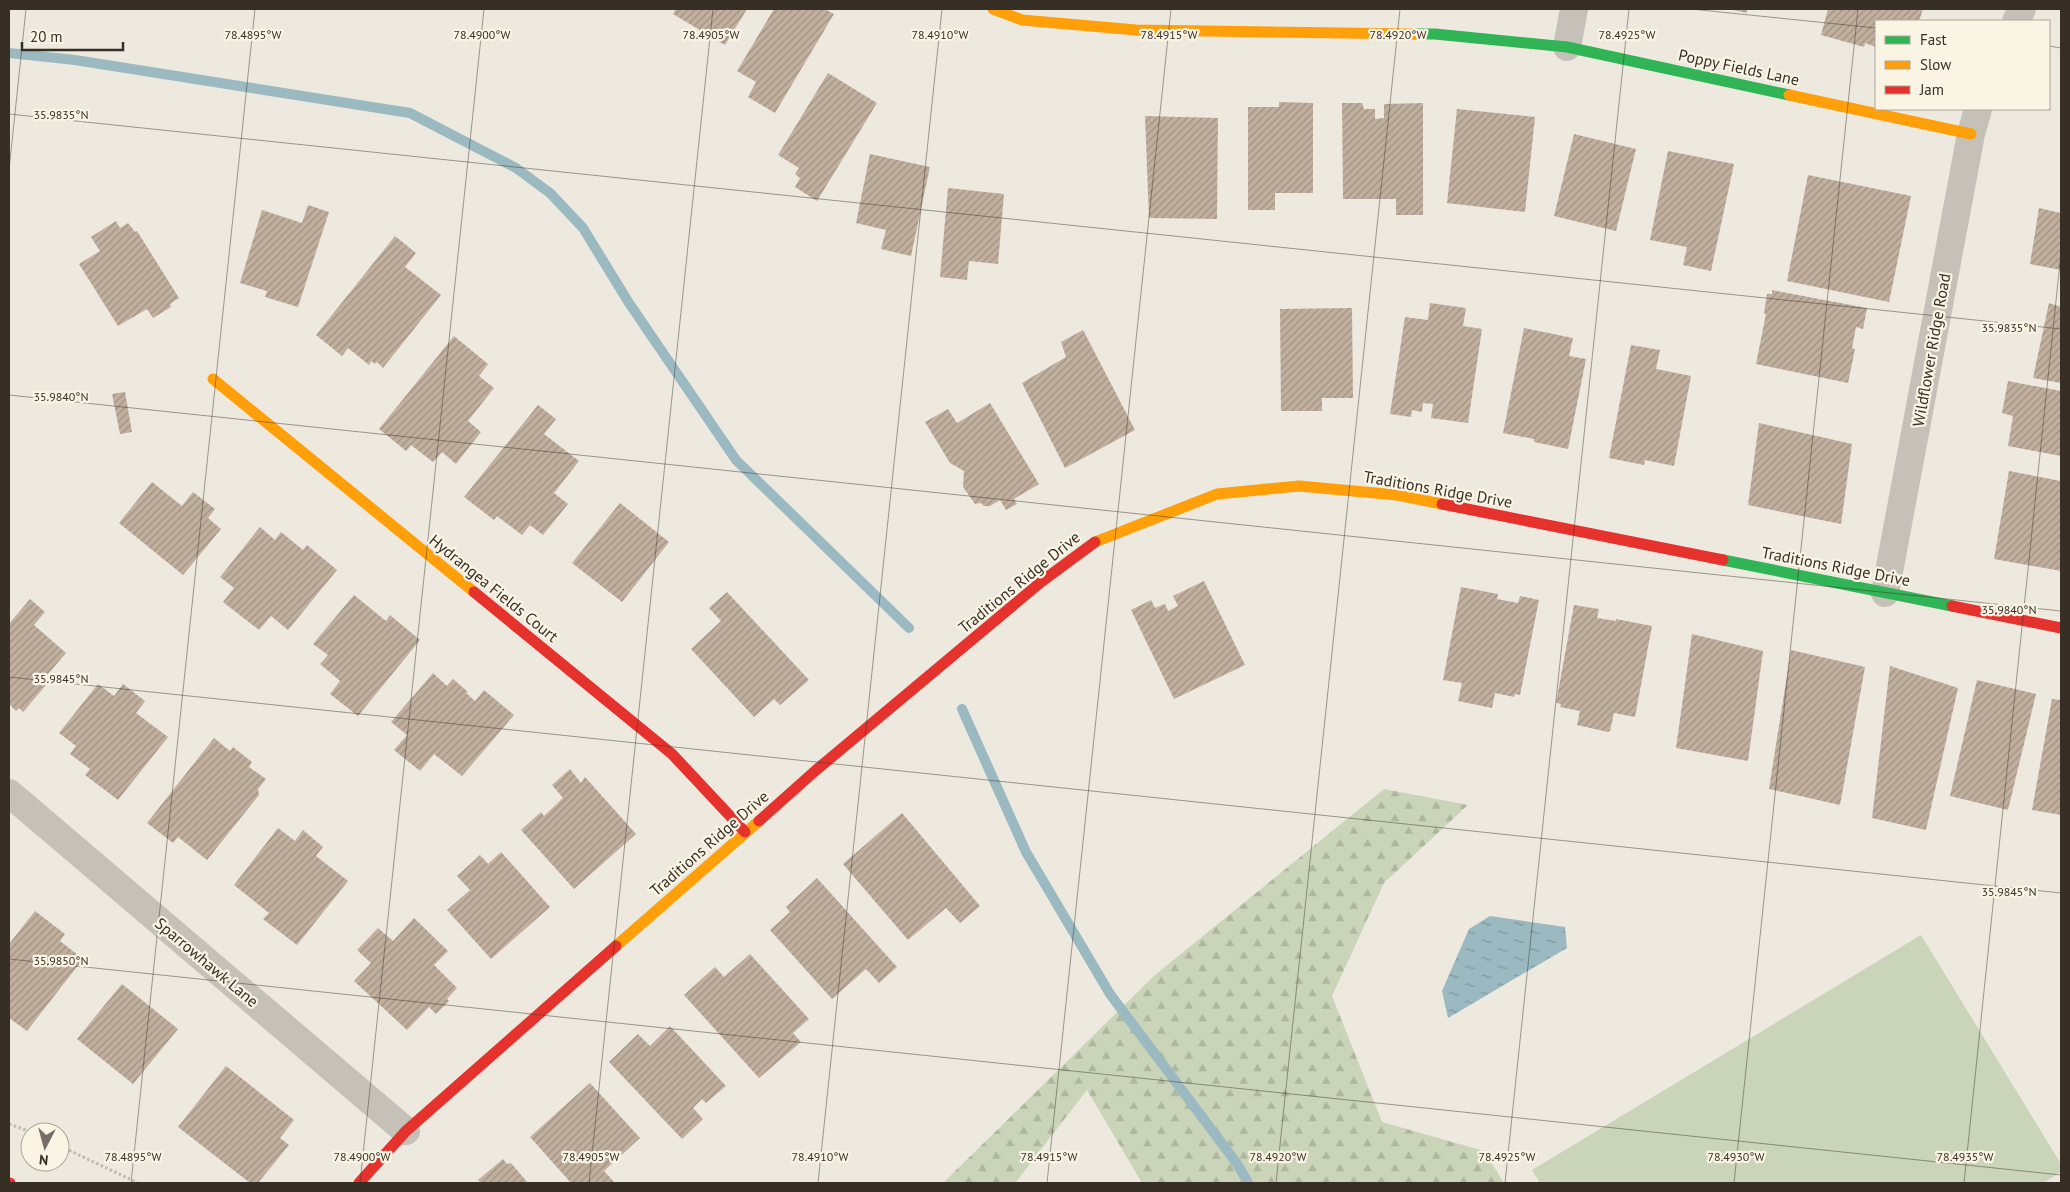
<svg xmlns="http://www.w3.org/2000/svg" width="2070" height="1192" font-family="'PT Sans',sans-serif">
<style>
.forest{fill:url(#forest-firs)}
.pitch{fill:#cad4b8}
.water{fill:url(#water-ripples)}
.lines{fill:none;stroke-linecap:round;stroke-linejoin:round}
.stream{stroke:#9ab9c0;stroke-width:10}
.building{fill:url(#building-hatch)}
.path{stroke:#bfb9b0;stroke-width:3;stroke-dasharray:2.5 2.5;stroke-linecap:butt}
.street{stroke:#c6c1b8;stroke-width:28}
.fast{stroke:#30b455;stroke-width:11}
.slow{stroke:#ff9f0a;stroke-width:11}
.jam{stroke:#e5322d;stroke-width:11}
.ticks{fill:none;stroke:#372e26;stroke-width:1;stroke-opacity:0.45}
.labels{text-anchor:middle;dominant-baseline:central;stroke-width:4.5;stroke-linejoin:round;paint-order:stroke}
.street-label{font-size:16px;fill:#372e26;stroke:#faf4e5}
.ticks-label{font-size:12px;text-anchor:middle;fill:#372e26;stroke:#faf4e5;stroke-width:4.5;stroke-linejoin:round;paint-order:stroke}
</style>
<defs>
<pattern id="forest-firs" width="22" height="20" patternUnits="userSpaceOnUse" patternTransform="scale(1.25)"><rect width="22" height="20" fill="#cad4b8"/><path d="M5 1l3.5 6h-7zM16 11l3.5 6h-7z" fill="#aeb69e"/></pattern>
<pattern id="water-ripples" width="26" height="14" patternUnits="userSpaceOnUse" patternTransform="scale(1.25)"><rect width="26" height="14" fill="#9ab9c0"/><path d="M2 4q2-2 4 0t4 0M15 11q2-2 4 0t4 0" fill="none" stroke="#7e979c"/></pattern>
<pattern id="building-hatch" width="6" height="6" patternUnits="userSpaceOnUse" patternTransform="scale(1.25)"><rect width="6" height="6" fill="#c2b09f"/><path d="M-1 1l2-2M0 6l6-6M5 7l2-2" fill="none" stroke="#9e9081"/></pattern>
</defs>
<rect width="100%" height="100%" fill="#ede9df"/>
<path class="forest" d="M1384,789l84,16 -84,78 -52,113 50,126 102,29 20,32h-362l-55,-93 -72,93h-72l212,-208z"/>
<path class="pitch" d="M1921,935l140,229v8l-18,11h-503l-8,-13z"/>
<path class="water" d="M1490,916l75,11 2,21 -119,70 -6,-27 27,-62z"/>
<g class="lines">
<path class="stream" d="M9,53l66,7 335,53 106,55 34,25 33,35 46,75 107,157 173,168
M962,709l64,143 84,142 128,171 10,18"/>
</g>
<path class="building" d="M676,9h71l-22,36 -52,-31z
M774,9h51l9,5 -59,99 -27,-16 8,-15 -19,-11z
M1729,9h18v4z
M1828,9h95l-4,12h-43v26l-11,-4 -1,4 -43,-12z
M828,73l49,30 -60,98 -22,-14 5,-9 -5,-4 4,-6 -21,-13z
M1279,102l34,1v90h-38v17h-27v-103h31z
M1342,103h20l2,6h11v10l9,-1v-14l39,-1v112h-27v-16h-53z
M1457,109l78,8 -10,95 -78,-9z
M1145,116l73,2 -1,101 -68,-1z
M1574,134l62,15 -20,82 -62,-15z
M1668,151l66,13 -23,107 -28,-6 4,-18 -37,-7z
M870,154l60,13 -19,89 -30,-7 5,-19 -30,-7z
M1808,175l103,21 -22,106 -102,-21z
M948,188l56,6 -6,70 -29,-3 -2,19 -27,-3z
M308,205l21,7 -31,95 -33,-10 2,-6 -27,-8 22,-73 40,13z
M2039,208l22,5v57l-31,-6z
M116,221l4,7 8,-5 7,9 2,-1 42,67 -9,6 1,3 -18,11 -6,-9 -29,17 -39,-62 21,-13 -9,-14z
M395,236l21,17 -11,14 36,28 -58,73 -6,-6 -2,2 -4,-3 -2,4 -21,-17 -6,8 -26,-21z
M1772,290l95,18 -4,21 -7,-2 -4,21 3,1 -7,34 -92,-19 10,-50 -2,-1 3,-19h5z
M1430,303l36,5 -3,18 19,3 -14,94 -37,-5 2,-14 -10,-1 -1,9 -10,-2 -1,7 -21,-3 15,-97 23,3z
M2049,303l12,4v76l-28,-5z
M1352,308l1,90h-31v13h-41l-1,-102z
M1524,328l49,10 -4,18 17,3 -18,90 -34,-7v-3l-31,-6z
M1083,330l52,100 -70,38 -43,-85 44,-26 -5,-15z
M454,336l34,28 -9,12 15,12 -26,33 13,11 -25,32 -14,-12 -9,10 -22,-17 -5,6 -27,-22z
M1631,345l29,5 -4,19 35,7 -17,90 -29,-6 -1,5 -35,-7z
M2008,381l53,10v65l-53,-10 5,-30 -11,-3z
M125,392l7,40 -12,2 -8,-40z
M990,403l49,81 -25,15 3,5 -11,6 -6,-10 -10,6h-6l-3,-3 -6,1 -12,-17 1,-16 -14,-8 -25,-41 23,-13 9,14z
M538,405l18,14 -12,15 35,27 -25,32 14,11 -25,31 -13,-10 -8,10 -25,-19 -3,4 -30,-23z
M1759,423l93,21 -11,80 -93,-19z
M2009,471l52,10v90l-67,-12z
M152,482l30,24 11,-14 22,17 -7,9 13,11 -38,46 -64,-52z
M620,503l49,39 -47,60 -50,-39z
M260,527l15,13 6,-8 22,18 4,-5 30,25 -49,60 -17,-14 -12,14 -36,-28 11,-14 -14,-11z
M1204,581l41,84 -71,34 -43,-89 20,-10 4,8 10,-4 3,7 10,-5 -5,-10z
M1461,587l37,7 -1,5 21,4 2,-7 19,4 -19,95 -5,-1 -1,3 -19,-4 -3,15 -34,-7 4,-18 -19,-3z
M727,592l82,88 -29,25 -6,-6 -20,18 -63,-68 30,-28 -12,-13z
M354,595l32,26 4,-6 30,25 -62,76 -28,-22 10,-13 -20,-17 8,-9 -15,-11z
M30,599l15,13 -11,13 32,28 -24,28 4,4 -23,27 -4,-4 -3,3 -7,-7v-80z
M1574,605l25,4 -2,9 19,3v-2l36,7 -17,91 -21,-4 -4,18 -2,1 -31,-7 3,-14 -20,-4 1,-3 -5,-1z
M1692,634l71,17 -15,110 -72,-13z
M1791,650l74,17 -25,138 -71,-16z
M1890,666l68,22 -32,142 -54,-12z
M433,673l14,13 6,-7 15,13 -2,1 9,8 9,-11 30,25 -52,61 -28,-22 -14,17 -26,-21 13,-15 -16,-13z
M1977,680l59,14 -28,116 -58,-14z
M98,684l16,12 9,-12 22,17 -9,12 32,24 -50,63 -33,-25 5,-6 -20,-15 6,-8 -17,-13z
M2052,699l9,1v115l-29,-5z
M214,738l16,13 3,-4 19,15 -3,5 17,12 -8,10 1,6 -52,65 -29,-23 -5,6 -26,-20z
M570,769l11,14 4,-6 51,57 -62,55 -53,-59 20,-18 3,4 19,-18 -11,-13z
M902,813l78,93 -20,17 -14,-15 -38,32 -65,-76z
M278,828l17,13 8,-11 20,17 -7,9 32,25 -51,64 -34,-26 6,-6 -35,-28z
M501,852l49,55 -59,52 -44,-49 23,-20 -13,-14 23,-21 8,9z
M817,878l80,89 -18,16 -13,-14 -34,30 -62,-69 20,-18 -4,-5z
M35,911l30,23 -5,7 23,18 -56,72 -18,-13v-74z
M414,918l34,33 -14,14 23,23 -10,11 2,2 -13,13 -7,-7 -22,23 -53,-49 17,-18 -14,-13 21,-22 15,13z
M750,954l59,65 -16,14 8,9 -42,36 -75,-83 31,-28 9,10z
M122,984l56,45 -45,55 -56,-45z
M670,1026l56,60 -20,17 -4,-4 -9,9 10,11 -21,20 -73,-77 29,-28 12,12z
M226,1066l68,54 -14,18 9,7 -31,38h-8l-72,-56z
M590,1083l50,55 -36,33 11,12h-44l-41,-46z
M503,1159l4,5 4,-1 17,20h-47l-3,-3z"/>
<g class="lines">
<path class="path" d="M9,1124l22,8
M60,1146l78,37"/>
<path class="street" d="M2016,21l6,-12
M1567,47l7,-38
M1885,593l86,-459 7,-25
M9,793l397,338"/>
<path class="fast" d="M1414,34h21l132,13 222,48
M1723,560l229,46"/>
<path class="slow" d="M993,9l29,11 114,10 278,4
M1789,95l182,39
M213,379l261,213
M1095,542l122,-48 82,-8 98,9 45,9
M616,946l143,-125"/>
<path class="jam" d="M1442,504l281,56
M474,592l198,162 73,78
M1952,606l109,22
M759,821l56,-50 226,-189 54,-40
M9,1183h1
M359,1183l47,-52 210,-185"/>
</g>
<path class="ticks" d="M1691,9l185,19M2049,46l12,2M9,114l2052,215M9,170l17,-161M9,395l2052,216M9,677l2052,216M9,959l2052,216M131,1183l124,-1174M360,1183l124,-1174M589,1183l124,-1174M818,1183l124,-1174M1047,1183l124,-1174M1276,1183l124,-1174M1505,1183l124,-1174M1734,1183l124,-1174M1964,1183l97,-930"/>
<g class="labels">
<g class="street-label">
<text transform="translate(1739 67) rotate(12)">Poppy Fields Lane</text>
<text transform="translate(1931 350) rotate(-80)">Wildflower Ridge Road</text>
<text transform="translate(1438 489) rotate(10)">Traditions Ridge Drive</text>
<text transform="translate(1836 566) rotate(11)">Traditions Ridge Drive</text>
<text transform="translate(1019 582) rotate(-39)">Traditions Ridge Drive</text>
<text transform="translate(494 588) rotate(39)">Hydrangea Fields Court</text>
<text transform="translate(709 843) rotate(-41)">Traditions Ridge Drive</text>
<text transform="translate(207 962) rotate(40)">Sparrowhawk Lane</text>
</g>
</g>
<g class="ticks-label">
<text x="253" y="39">78.4895°W</text>
<text x="482" y="39">78.4900°W</text>
<text x="711" y="39">78.4905°W</text>
<text x="940" y="39">78.4910°W</text>
<text x="1169" y="39">78.4915°W</text>
<text x="1398" y="39">78.4920°W</text>
<text x="1627" y="39">78.4925°W</text>
<text x="61" y="119">35.9835°N</text>
<text x="2009" y="332">35.9835°N</text>
<text x="61" y="401">35.9840°N</text>
<text x="2009" y="614">35.9840°N</text>
<text x="61" y="683">35.9845°N</text>
<text x="2009" y="896">35.9845°N</text>
<text x="61" y="965">35.9850°N</text>
<text x="133" y="1161">78.4895°W</text>
<text x="362" y="1161">78.4900°W</text>
<text x="591" y="1161">78.4905°W</text>
<text x="820" y="1161">78.4910°W</text>
<text x="1049" y="1161">78.4915°W</text>
<text x="1278" y="1161">78.4920°W</text>
<text x="1507" y="1161">78.4925°W</text>
<text x="1736" y="1161">78.4930°W</text>
<text x="1965" y="1161">78.4935°W</text>
</g>
<rect width="2070" height="1192" fill="none" stroke="#372e26" stroke-width="20"/>
<rect x="1875" y="20" width="175" height="90" fill="#faf4e5" stroke="#aca599"/>
<rect x="1885" y="36" width="25" height="8" fill="#30b455" stroke="#aca599"/>
<text x="1920" y="45" font-size="15" fill="#372e26">Fast</text>
<rect x="1885" y="61" width="25" height="8" fill="#ff9f0a" stroke="#aca599"/>
<text x="1920" y="70" font-size="15" fill="#372e26">Slow</text>
<rect x="1885" y="86" width="25" height="8" fill="#e5322d" stroke="#aca599"/>
<text x="1920" y="95" font-size="15" fill="#372e26">Jam</text>
<g transform="translate(45 1147) rotate(186)"><circle r="24" fill="#faf4e5" stroke="#aca599"/>
<path d="M0-4L9 19L0 12L-9 19Z" fill="#776f67"/>
<text y="-8" font-size="14" font-weight="bold" text-anchor="middle" fill="#372e26">N</text>
</g>
<path d="M22 42v8h101v-8" fill="none" stroke="#372e26" stroke-width="2.5"/>
<text x="30" y="42" font-size="15" fill="#372e26" stroke="#faf4e5" stroke-width="4" paint-order="stroke">20 m</text>
</svg>
